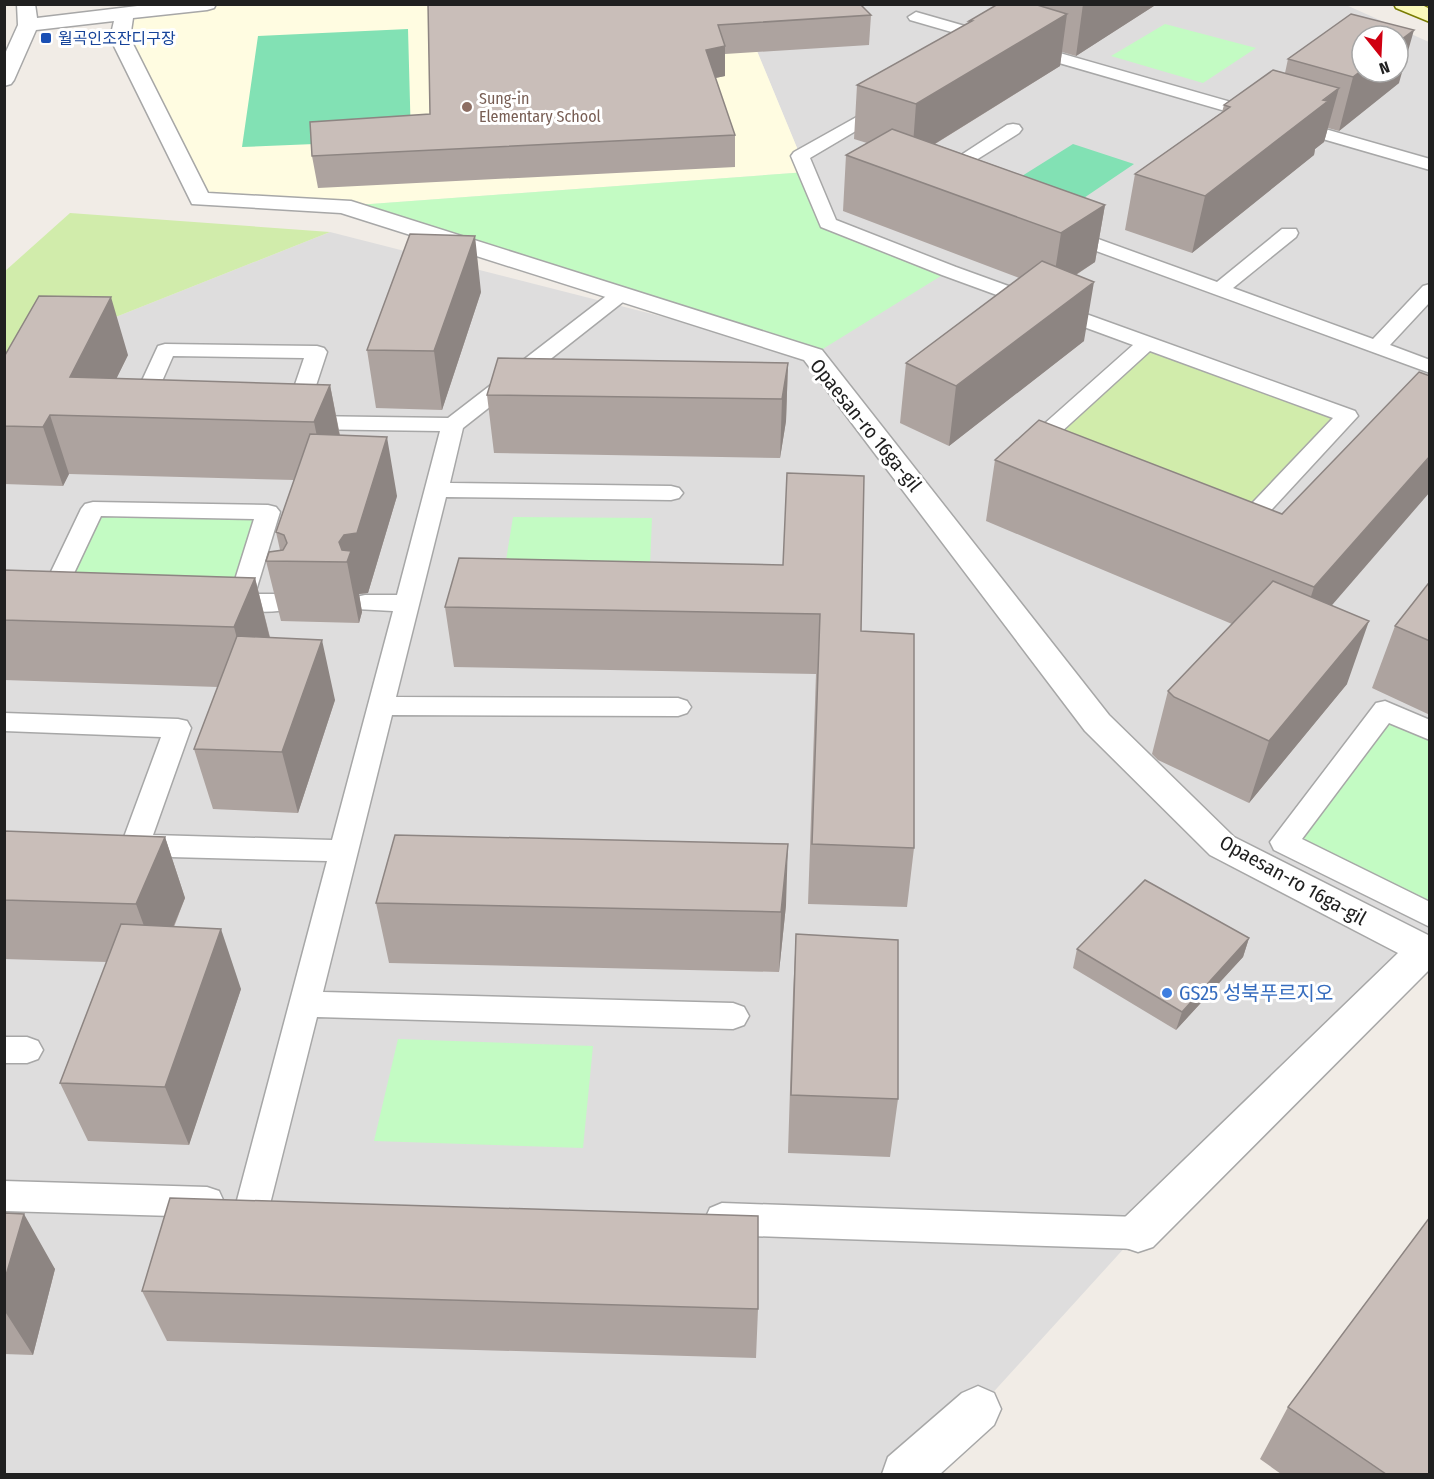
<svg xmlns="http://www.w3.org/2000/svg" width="1434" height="1479" font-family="'Fira Sans Condensed','Noto Sans KR',sans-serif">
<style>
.residential{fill:#dedddd;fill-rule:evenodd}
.education{fill:#fffce1}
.grass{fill:#d1ecab}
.park{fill:#c3fbc3}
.pitch{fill:#82e1b4}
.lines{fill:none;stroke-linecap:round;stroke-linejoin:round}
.lane-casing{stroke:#a7a7a7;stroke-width:3}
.street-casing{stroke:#a7a7a7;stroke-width:3}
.secondary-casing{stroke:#797c02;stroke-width:3}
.lane{fill:#fff;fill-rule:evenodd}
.street{fill:#fff;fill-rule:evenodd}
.secondary{fill:#fbf9ba;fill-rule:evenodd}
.wall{fill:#ada39f}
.shaded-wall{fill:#8d8582}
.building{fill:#c9beb9;stroke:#8d8582;stroke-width:1.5}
.transit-dot{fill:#1a4fb4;stroke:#fff;stroke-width:2}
.education-dot{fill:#8d6e63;stroke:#fff;stroke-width:2}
.shop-dot{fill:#3f7fe0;stroke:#fff;stroke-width:2}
.labels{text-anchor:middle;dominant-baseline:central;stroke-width:6;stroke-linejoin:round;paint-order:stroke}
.far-transit-label{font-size:16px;fill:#164399;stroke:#fff;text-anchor:start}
.far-education-label{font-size:16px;fill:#785e54;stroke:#fff;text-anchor:start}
.street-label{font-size:20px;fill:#202020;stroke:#fff}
.shop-label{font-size:20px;fill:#366cbe;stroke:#fff;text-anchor:start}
</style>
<rect width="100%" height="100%" fill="#f1ece6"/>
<path class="residential" d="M738,5h608l83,37v911l-291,280 -160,176 -73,65h-900v-1113l325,-129 483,123 15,-132zM1362,36h36v36h-36z"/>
<path class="education" d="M207,5h531l69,167 -464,34 -143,-7 -80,-161 5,-25z"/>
<path class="grass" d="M70,213l260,19 -325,129 -1,-89z
M1147,343l200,73 -105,112 -208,-83z"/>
<path class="park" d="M1165,24l91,24 -53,35 -92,-27z
M807,172l21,51 121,48 -136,84 -470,-149z
M93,509l175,3 -28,90 -190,-3z
M513,517l139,1 -3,73h-148z
M1385,710l44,21v185l-145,-74z
M398,1039l195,7 -10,102 -209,-7z"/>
<path class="pitch" d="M408,29l3,111 -169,7 16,-111z
M1073,144l61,20 -62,42 -63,-22z"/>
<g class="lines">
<g class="lane-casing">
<path id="lane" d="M916,12l514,147v11l-520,-150 -2,-3z
M887,100l6,1 2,4 -2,4 -83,49 26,62 120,47 399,144 3,5 -108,117 -8,2 -14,-4 -4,-5 4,-5 9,-2 96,-101 -183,-67 -101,92 3,5 -3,5c-10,2 -20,1 -26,-8l3,-5 107,-95 -191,-70 -121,-48 -30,-71 3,-4z
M1013,124l6,1 3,4 -3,4 -75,47h-12l-3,-4 78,-51z
M1065,227l152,55 65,-53h14l2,4 -2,4 -63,51 140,51 50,-53 7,-2v18l-40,43 40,15v13l-372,-136 -2,-4 2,-4z
M621,288l7,2 3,4 -3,4 -165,130 -13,55 221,3 8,2 4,5 -4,5 -8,2 -225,-3 -50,200 282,1 9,3 4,6 -4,6 -9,3 -286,-1 -69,277 410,11 11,4 5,9 -5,9 -11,4 -416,-12 -47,187 -5,11 -12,4 -12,-4 -5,-11 91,-343 -195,-5 -10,-3 -4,-8 6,-8 37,-100 -157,-6v-18l174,6 9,2 4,7 -38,107 179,5 61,-229 -37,-2 -3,-6 3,-6 9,-2h32l43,-164 -139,-2 -15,-4 -3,-5 21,-62 -131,-2 -27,62 -8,2 -8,-2 -3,-5 31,-67 7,-2 152,2 7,2 3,4 -21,64 142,2 166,-128z
M93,502l175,3 8,2 4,5 -25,82h32l9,2 3,6 -3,6c-19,5 -46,5 -65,0l-3,-6 26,-83 -153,-3 -42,89 -9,2 -9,-2 -3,-6 43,-90 4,-5z
M1385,701l45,19v20l-41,-17 -87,116 128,63v25l-156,-77 -4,-8 106,-139z
M4,1037h23l11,4 5,9 -5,9 -11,4h-23z
M4,1181l203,6 12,4 5,11 -5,11 -12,4 -203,-6z
M722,1203l416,14 12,5 5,11 -5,11 -12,5 -416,-14 -12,-5 -5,-11 5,-11z"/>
</g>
<g class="street-casing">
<path id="street" d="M17,4h18l2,14 117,-14h62l-2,4 -7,2 -74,8 -3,20 78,155 143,8 471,149 287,365 125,122 196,99v33l-277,278 -15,5 -15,-5 -6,-14 6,-14 275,-266 -188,-98 -125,-124 -281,-371 -463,-147 -149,-9 -82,-166 4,-17 -78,9 -22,50 -3,4 -7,2v-30l14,-31z
M978,1386l16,7 7,16 -7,16 -54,49h-58l6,-17 74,-64z"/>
</g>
<g class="secondary-casing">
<path id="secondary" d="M1394,4h26l10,5v13l-34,-14z"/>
</g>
<use href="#lane" class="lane"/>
<use href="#street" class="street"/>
<use href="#secondary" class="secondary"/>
</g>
<path class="wall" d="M428,4l443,11 -2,30 -144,9v22l-10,2 20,57v32l-417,21 -6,-32 118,-42z
M998,4h159l-81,52 -14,-4 -2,14 -125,78 170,61 -10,57 -19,13 8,66 -135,105 -49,-23 6,-60 113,-85 -176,-67 3,-56 21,-12 -13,-4 3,-54 112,-62v-2z
M1288,59l111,24 -60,48 -11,-3 -4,14 -9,7 -1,6 -122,98 -67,-23 10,-56 87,-62 2,-7 61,-32z
M481,292l-39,118 -66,-2 -9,-58z
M128,355l-12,24 214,6 10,50 57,61 -29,97 -9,1 3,18 -3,11 -78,-2 -15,-60 14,-11 -4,-18 18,-52 -225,-6 -6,12 -59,-2v-127z
M788,363l-2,58 -6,37 -286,-5 -7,-58z
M995,460l287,54 50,91 15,79 -98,119 -91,-43 -6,-6 16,-63 64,-67 -246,-103z
M783,565l78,66 53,217 -7,59 -99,-3 8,-230 -362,-7 -9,-60z
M4,570l251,8 15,59 65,63 -37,113 -85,-4 -19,-60 24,-62 -214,-7z
M1430,585v130l-58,-27 23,-62z
M4,831l161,6 20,61 -11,29 67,62 -52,156 -101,-4 -28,-58 47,-121 -103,-3z
M376,903l410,2 -7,67 -390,-9z
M796,934l102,165 -8,58 -102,-4 5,-160z
M1249,938l-6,19 -67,73 -103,-62 4,-19z
M4,1213l51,56 -22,86 -29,-1z
M142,1291l616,18 -2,49 -589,-17z
M1288,1407l142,67h-149l-21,-15z"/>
<path class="shaded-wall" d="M1083,4h74l-81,52z
M1067,14l-7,52 -148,92 4,-54z
M1414,30l-15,53 -60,48 14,-54 9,-7v2h36v-30z
M725,46v30l-19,4v-30z
M1339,88l-15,54 -9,7 -1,6 -122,98 13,-57z
M1105,205l-10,57 -43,28 9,-57z
M475,236l6,56 -39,118 -8,-59z
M1094,282l-10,59 -135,105 7,-60z
M111,297l17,58 -30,61 -28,-39z
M788,363l-2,58 -6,37 2,-59z
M330,385l11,58 -15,38 -12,-59z
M50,415l19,59 -6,12 -20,-59z
M387,437l10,59 -29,97 -9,1 3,18 -3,11 -12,-61 -8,-20z
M1430,456v36l-136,157 20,-62z
M255,578l15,61 -20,49 -16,-61z
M1369,621l-22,63 -98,119 20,-62z
M322,640l13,60 -37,113 -16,-61z
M165,837l20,61 -27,66 -22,-60z
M788,844l-2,61 -7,67 2,-60z
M221,929l20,60 -52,156 -24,-58z
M1249,938l-6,19 -67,73 6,-18z
M24,1214l31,55 -22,86 -29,-45v-28z"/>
<path class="building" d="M428,4h432l11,11 -153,10 7,21 -19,4 29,85 -423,21 -2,-34 120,-8z
M998,4h36l33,10 -151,90 -59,-19 115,-64h-3z
M1351,14l63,16 -16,12v-6h-36v34l-9,7 -65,-18z
M1273,70l66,18 -16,12 5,1 -123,95 -70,-22 95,-67 -6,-2z
M892,129l213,76 -44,28 -215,-78z
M410,234l65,2 -41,115 -67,-1z
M1042,261l52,21 -138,104 -50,-23z
M39,296l72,1 -41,80 260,8 -16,37 -264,-7 -7,12 -39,-1v-69z
M498,358l290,5 -6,36 -295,-4z
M1419,372l11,4v80l-116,131 -319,-127 44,-40 243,94z
M310,434l77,3 -30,96 -13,2 -5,7 3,8 9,1 -4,11 -81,-1 3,-9 14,-2 4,-7 -3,-8 -8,-3z
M787,473l77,3 -3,155 53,3v214l-102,-4 8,-230 -375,-7 14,-49 324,7z
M4,570l251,8 -21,49 -230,-7z
M1273,581l96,40 -100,120 -95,-44 -6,-6z
M1428,584l2,1v56l-35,-15z
M237,636l85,4 -40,112 -88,-3z
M4,831l161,6 -29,67 -132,-4z
M395,835l393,9 -7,68 -405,-9z
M1145,880l104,58 -67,74 -105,-63z
M121,924l100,5 -56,158 -105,-4z
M796,934l102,6v159l-107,-4z
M170,1198l588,18v93l-616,-18z
M4,1213l20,1 -20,68z
M1430,1217v257h-44l-98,-67z"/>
<rect class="transit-dot" x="40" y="32" width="12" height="12" rx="3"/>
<circle class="education-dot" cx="467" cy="107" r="6"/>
<circle class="shop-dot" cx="1167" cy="993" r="6"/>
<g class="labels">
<g class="far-transit-label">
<text x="58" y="38">월곡인조잔디구장</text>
</g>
<g class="far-education-label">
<text x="479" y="98">Sung-in<tspan x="479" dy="18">Elementary School</tspan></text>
</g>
<g class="street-label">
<text transform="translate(866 425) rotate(51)">Opaesan-ro 16ga-gil</text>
<text transform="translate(1293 880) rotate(29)">Opaesan-ro 16ga-gil</text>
</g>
<g class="shop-label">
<text x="1179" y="993">GS25 성북푸르지오</text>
</g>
</g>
<rect width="1434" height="1479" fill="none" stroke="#202020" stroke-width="12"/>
<g transform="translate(1380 54) rotate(162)"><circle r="28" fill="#ffffff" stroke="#a6a6a6" stroke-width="1.5"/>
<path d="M0-4.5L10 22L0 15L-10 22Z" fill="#d00012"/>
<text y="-9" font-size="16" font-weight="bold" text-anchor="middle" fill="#202020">N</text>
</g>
</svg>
